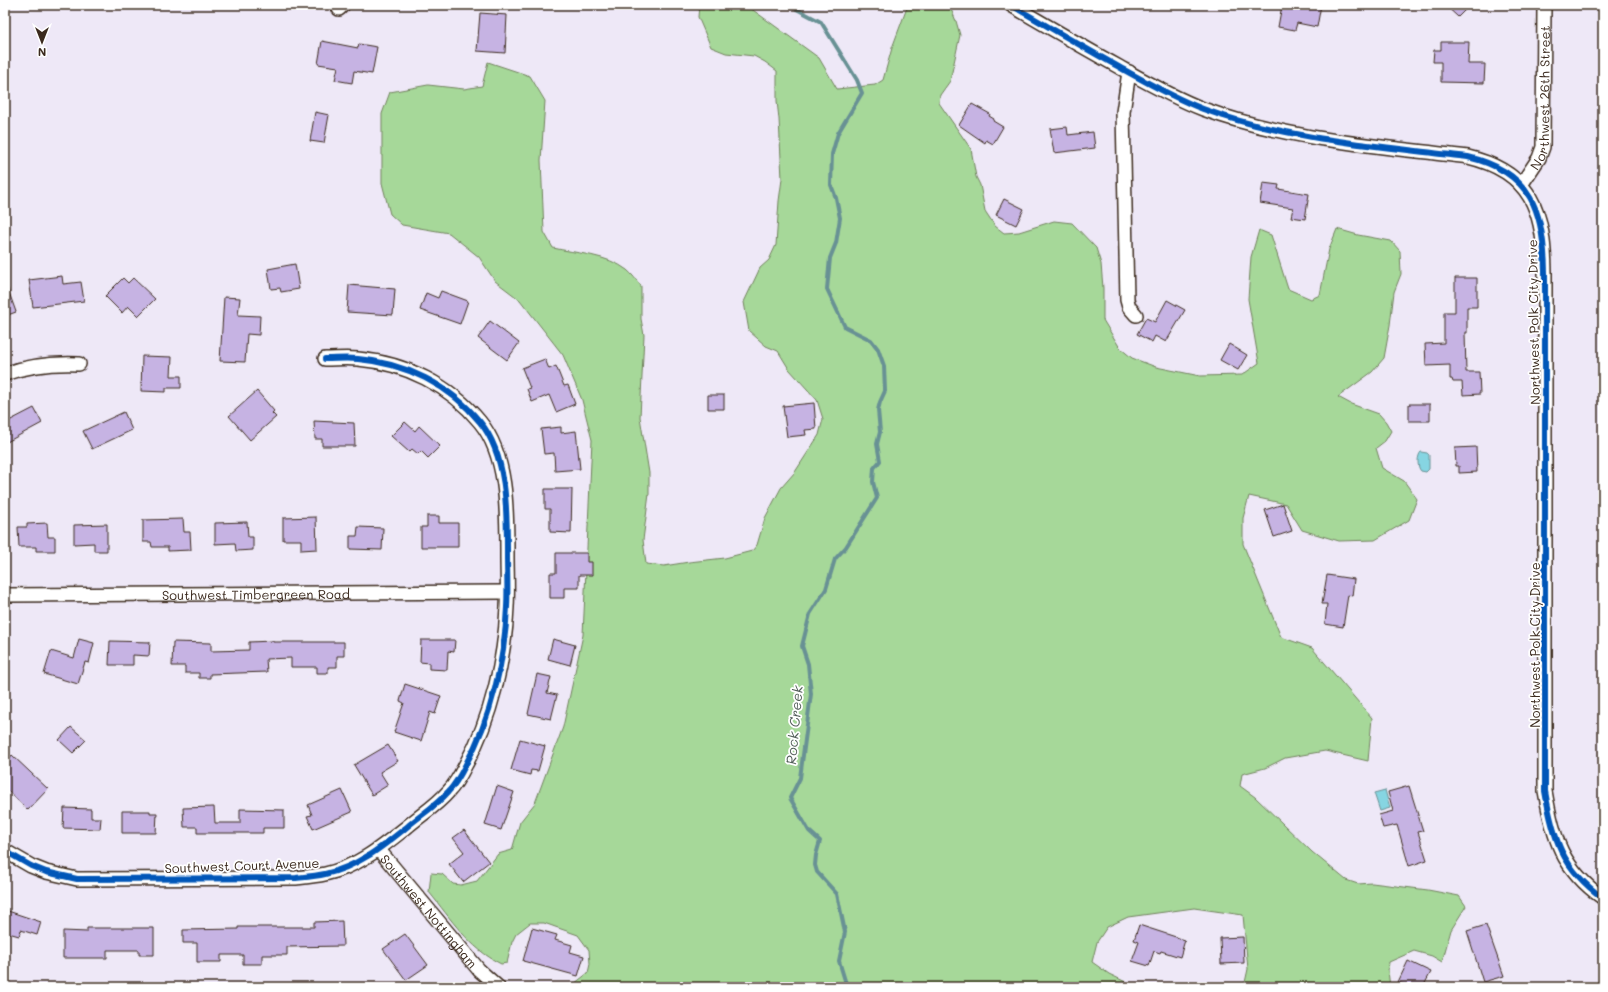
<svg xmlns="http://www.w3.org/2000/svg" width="1608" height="992" font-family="Mali,sans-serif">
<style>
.green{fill:#a6d899;stroke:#70815c}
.water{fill:#86d5e2;stroke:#689194}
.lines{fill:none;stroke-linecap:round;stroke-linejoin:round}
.stream{stroke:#689194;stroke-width:4}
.building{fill:#c6b3e3;stroke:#3b2a1e}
.minor-casing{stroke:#3b2a1e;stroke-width:16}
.minor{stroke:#fff;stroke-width:13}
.cycleway-casing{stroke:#fff;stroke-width:8}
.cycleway{stroke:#0057b8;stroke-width:6}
.labels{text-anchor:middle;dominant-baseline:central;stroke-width:3.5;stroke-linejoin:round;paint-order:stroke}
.street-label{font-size:13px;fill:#3b2a1e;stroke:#fff}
.water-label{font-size:14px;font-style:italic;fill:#525d59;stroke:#fff}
</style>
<rect width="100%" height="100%" fill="#eee8f7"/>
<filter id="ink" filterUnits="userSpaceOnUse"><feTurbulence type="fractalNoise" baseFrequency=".025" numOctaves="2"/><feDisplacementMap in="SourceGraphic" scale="8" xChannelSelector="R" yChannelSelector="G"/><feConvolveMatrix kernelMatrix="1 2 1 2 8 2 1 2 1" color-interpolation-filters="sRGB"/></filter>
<g filter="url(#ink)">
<path class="green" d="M699,5h47l73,53 18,31 38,-4 8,-5 9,-32 16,-43h35l7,2 6,14 4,14 -10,46 -10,14 -1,8 32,46 5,28 4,8 5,26 10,15 9,7 15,-1 35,-11 18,2 24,25 5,16 2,24v32l17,28 12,10 24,9 44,9 42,-1 17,-12 -11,-64 3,-42 8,-27 12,5 17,54 23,10 9,-4 9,-46 8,-20 21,6 33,6 9,10 1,23 -7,18 -4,33 -6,33 -12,14 -34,25 13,7 28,10 7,8 5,9 -6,10 -9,7 6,20 22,13 13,18 -8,21 -34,20 -36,1 -37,-11 -16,-26 -37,-8 -6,22v26l38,93 31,11 60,70 -4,43 -43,-10 -40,7 -20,10 -23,6 -2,12 15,11 57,55 34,28 12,4 14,-1 56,7 31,6 7,10 -15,24 -9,32 -10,-6 -18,-5 -25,11 -1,9 2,16h-146l4,-18 -5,-54 -49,-7 -66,9 -21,10 -10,15 -5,20 17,12 23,11 2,2h-564l18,-14 2,-9 -1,-14 -11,-15 -34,-12h-14l-14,11 -4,8 -5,21 -6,1c-32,-16 -50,-45 -72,-72l2,-19 11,1 11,10 8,1 16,-4 21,-27 14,-4 8,-28 15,-19 28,-76 20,-92 9,-195 -10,-40 -19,-45 -43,-55 -25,-19 -16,-24 -30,-24 -47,-8 -12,-11 -8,-31v-69l8,-22 38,-7 36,4 18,-3 6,-24 42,14 15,25 -4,59 3,72 9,16c22,5 55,7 74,22 5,4 10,11 14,16v33l3,16 -4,82 9,56v21l-6,46 3,24 18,2 25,-4 36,-4 27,-7 5,-6 8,-27 16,-30 14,-16 24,-37 4,-16 -6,-19 -28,-31 -11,-18 -12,-5 -17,-15 -5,-29 16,-34 9,-8 7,-15 3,-44 3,-22 -3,-60 -2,-18v-30l-12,-9 -11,-6 -28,-3 -15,-6 -13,-30z"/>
<path class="water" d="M1421,452l6,1 2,2v14l-3,3 -5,-1c-4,-4 -4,-15 0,-19z
M1385,790l5,18 -10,3 -6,-18z"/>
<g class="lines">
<path class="stream" d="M789,5l32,17 36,58 5,13 -24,40 -6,21 -1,31 5,13 4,20 -4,25 -6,15 -3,31 18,38 26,13 7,9 6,17 1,25 -5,11 -2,8 2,22 -3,12 3,17 -6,7 -1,14 4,16 -31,49 -11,12 -9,30 -16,25 -8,32 6,18 3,30 -11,84 -10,20 19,33 11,10 -4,14 -1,10 2,7 20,22 8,38 -6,29 8,26"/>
</g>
<path class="building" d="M1282,5h39l-4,22 -20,-4 -2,7 -17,-3z
M1445,5h25l-12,12z
M480,13l27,2 -2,38 -28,-2z
M322,41l36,7 1,-4 18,3 -5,27 -18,-3 -2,12 -17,-3 3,-13 -20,-3z
M1441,42h28l-1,22h17l-1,19 -43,-1v-20h-8l1,-12h7z
M972,104l18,10 -1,2 5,3 -1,2 10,6 -10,17 -7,-4 -1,3 -26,-18z
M315,112l14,3 -5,28 -14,-2z
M1067,127l1,8 25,-3 2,16 -41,5 -4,-24z
M1263,183l16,2 -1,4 31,5 -4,25 -14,-2 2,-9 -33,-5z
M1004,199l20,10 -8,16 -20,-10z
M295,264l4,25 -18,3 -1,-4 -9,1 -3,-20z
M62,276l1,8 18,-2 3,19 -51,6 -4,-27z
M123,278l5,5 5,-5 22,21 -17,17 -10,-10 -6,7 -17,-17z
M1455,278h22v29h-10v26h-2l1,39h13l1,22 -17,1 -1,-13h-9l-1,-3h-2v-14l-24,1 -1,-22 19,-1v-31h11z
M6,284l10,28 -11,4v-31z
M349,285l46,4 -2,26 -46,-3z
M441,291l27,10 -8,23 -40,-14 6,-17 12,5z
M224,297l16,1 -2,17 22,1 -1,19 -12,-1 -2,28 -25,-1z
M1167,300l18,10 -19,32 -11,-6 -3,6 -15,-8 9,-16 9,4z
M490,321l29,22 -12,17 -29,-22z
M1229,344l18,11 -9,15 -18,-10z
M142,356l30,1 -1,19h10v12h-15v4l-25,-1z
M545,359l4,10 7,-3 8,20 4,-1 7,19 -19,8 -7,-17 -17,7 -5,-13 3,-1 -8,-20z
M257,391l17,20 -2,2 4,4 -26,23 -21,-24z
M708,395h16v14h-16z
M814,403l2,26 -11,1 1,5 -19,2 -4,-31z
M1409,404h21v17h-21z
M34,408l8,15 -37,20v-20z
M124,412l8,18 -40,19 -9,-18z
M314,421l40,2 1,23h-33v-7h-7z
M405,422l10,9 4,-5 21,20 -12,12 -7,-7 -3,3 -6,-5 -3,3 -18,-16z
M561,427v6l15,-2 4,38 -25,2 -1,-18 -10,1 -3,-25z
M1476,447l1,25 -18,1v-7h-3l-1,-18z
M545,489h27l-1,44 -21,-1v-23h-5z
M1283,504l9,27 -18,6 -9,-27z
M427,516h12v7h19v24h-37v-20h6z
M316,517l1,32 -16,1v-10h-18v-22z
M183,519l1,13h6l1,18 -23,1v-4h-16l-1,-5h-8v-22z
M247,522l1,15h5v13l-17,1 -1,-8 -20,1v-21z
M47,523l1,14h7v14h-19v-4h-17l-1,-20h9v-3z
M107,524v27h-13v-8l-20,1v-19z
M358,527l25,1 -1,22 -32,-1v-13h7z
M556,553h31v9h5v13h-13v13h-15v10h-14v-25h6z
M1327,575l27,4 -2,17 -4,-1 -5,32 -18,-3 2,-20h-5z
M79,639l15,4 -5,20 -4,-1 -7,22 -34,-10 7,-23 23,7z
M553,639l22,6 -5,20 -22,-6z
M421,640h34l-1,12 -6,-1 -1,19 -18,-1v-6l-9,-1z
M110,641l40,1 -1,14 -16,-1v10h-24z
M273,641v1h71v14h-7v11h-9v6h-11v-6h-26v-9l-25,1 1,13 -57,2v4h-11v-5h-14v-7h-13l1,-24 38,1v8l38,-1v-8z
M537,674l14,3 -4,16 10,2 -6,24 -23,-5z
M405,684l36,12 -6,18 -5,-2 -9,29 -27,-9 10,-29 -4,-2z
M71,727l15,13 -13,13 -14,-13z
M520,739l25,7 -7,25 -7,-1 -1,5 -19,-5z
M388,745l10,16 -18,11 8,13 -16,10 -18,-30z
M12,755l36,34 -20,21 -23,-22v-25z
M497,786l17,6 -13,38 -16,-5z
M1409,786l14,45 -5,1 9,28 -18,6 -12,-41 -14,3 -4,-13 14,-4 -5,-19z
M342,790l10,22 -39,17 -6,-13 5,-1 -4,-10z
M214,807l1,16h25v-14l44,1v18h-21v5h-66v-6h-13l-1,-19z
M64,808l27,1v9h10l-1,11 -37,-1z
M122,811h28v2h7l-1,20h-34z
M464,830l25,32 -26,20 -14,-18 15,-12 -11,-14z
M5,910l36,12 -4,13 -16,-5 -2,6 -14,-4z
M342,921l1,25 -56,1v8h-25v9h-19v-9h-22v7h-24v-19h-14v-13l55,-1v-2h76v-5z
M1139,925l46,15 -5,17 -19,-6 -1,2 -6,-2 -5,15 -17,-5 7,-19 -5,-2z
M1486,925l18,51 -21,6 -16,-51z
M87,928h67v27h-15v-5h-32v8h-44v-27l24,1z
M532,928l25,7 -2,5 17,5 -2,7 14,4 -6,20 -55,-15z
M405,934l23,31 -22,15 -23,-31z
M1243,937l1,26 -23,1 -1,-26z
M1408,961l23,11 -8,15h-14l-11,-5z"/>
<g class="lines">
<g class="minor-casing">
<g id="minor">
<path d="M1011,5c36,21 72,42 108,62 27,15 55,31 84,42 84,31 176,37 265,48 64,15 76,55 77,115v519c8,47 17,78 58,107"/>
<path d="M339,9l4,-4"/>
<path d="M1129,72l-6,40 4,188 2,7 7,8"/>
<path id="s1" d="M1521,185l18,-27 4,-11 1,-142"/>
<path d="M5,374c24,-9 48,-11 74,-10"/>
<path id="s2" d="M5,595l502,-3"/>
<path id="s3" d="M379,850l100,120 19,17"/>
<path d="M5,851l26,15 15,6 31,7 219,-1c9,-1 20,-2 29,-4 33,-7 58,-28 83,-48 13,-11 29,-21 40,-34 7,-7 13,-18 18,-28 25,-45 39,-105 41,-157 1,-17 0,-35 0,-52 0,-42 1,-99 -27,-133 -30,-37 -75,-59 -122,-63 -11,-1 -22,0 -33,0"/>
</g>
</g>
<use href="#minor" class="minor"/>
<g class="cycleway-casing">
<path id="cycleway" d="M1011,5c36,21 72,42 108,62 27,15 55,31 84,42 84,31 176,37 265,48 64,15 76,55 77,115v519c8,47 17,78 58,107
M5,851l26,15 15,6 31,7 219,-1c9,-1 20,-2 29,-4 33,-7 58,-28 83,-48 13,-11 29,-21 40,-34 7,-7 13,-18 18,-28 25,-45 39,-105 41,-157 1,-17 0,-35 0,-52 0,-42 1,-99 -27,-133 -30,-37 -75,-59 -122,-63 -11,-1 -22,0 -33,0"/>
</g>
<use href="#cycleway" class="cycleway"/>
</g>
</g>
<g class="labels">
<g class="street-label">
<text stroke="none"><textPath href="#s1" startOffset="93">Northwest 26th Street</textPath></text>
<text transform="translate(1533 322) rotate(-91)">Northwest Polk City Drive</text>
<text stroke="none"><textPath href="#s2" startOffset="251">Southwest Timbergreen Road</textPath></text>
<text transform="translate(1534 645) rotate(-90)">Northwest Polk City Drive</text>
<text transform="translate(242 865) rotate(-2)">Southwest Court Avenue</text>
<text stroke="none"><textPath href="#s3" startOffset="79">Southwest Nottingham</textPath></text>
</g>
<g class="water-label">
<text transform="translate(794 725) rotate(-85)">Rock Creek</text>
</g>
</g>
<rect width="1608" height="992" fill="none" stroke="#fff" stroke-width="20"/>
<rect x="10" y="10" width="1588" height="972" fill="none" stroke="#3b2a1e" stroke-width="1.5" filter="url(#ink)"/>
<g transform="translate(42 42) rotate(180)" stroke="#ffffff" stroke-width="3" paint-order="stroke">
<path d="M0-3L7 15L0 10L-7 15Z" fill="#3b2a1e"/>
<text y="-6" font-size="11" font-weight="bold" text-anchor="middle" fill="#3b2a1e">N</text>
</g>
</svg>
